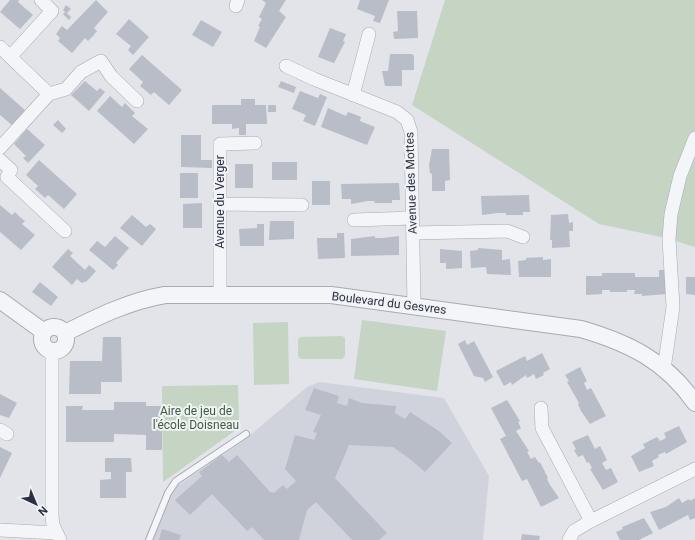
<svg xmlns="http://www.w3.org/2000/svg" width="695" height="540" font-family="Roboto,sans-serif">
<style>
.built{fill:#d0d3dc}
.green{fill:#c5d4c3}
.building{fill:#b9bdc7}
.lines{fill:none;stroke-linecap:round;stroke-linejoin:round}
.service-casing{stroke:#a7aab4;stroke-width:8}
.minor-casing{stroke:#a7aab4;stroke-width:14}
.tertiary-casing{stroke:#a7aab4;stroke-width:18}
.service{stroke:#f4f5f8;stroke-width:6}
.minor{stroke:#f4f5f8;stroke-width:13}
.tertiary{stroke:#f4f5f8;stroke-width:16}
.labels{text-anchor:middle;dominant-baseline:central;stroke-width:4;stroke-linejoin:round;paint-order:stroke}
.street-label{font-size:12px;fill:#2a3042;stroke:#f1f3f7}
.park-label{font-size:12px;fill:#3b5d37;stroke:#f1f3f7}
</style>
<rect width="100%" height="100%" fill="#e2e4ea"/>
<path class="built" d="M319,382l125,16 45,78 -6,64h-331l19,-50 71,-48 65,-55z"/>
<path class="green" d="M445,0h250v247l-29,-9 -67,-14 -187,-119z
M362,320l84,11 -9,60 -83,-12z
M288,322l1,62 -35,1 -1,-62z
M342,336l3,2v18l-3,3h-41l-3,-3v-17l3,-2z
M238,385l1,43 -76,54 -1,-96z"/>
<path class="building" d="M10,0h9l-1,2 15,13 -13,14 -20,-17z
M96,0l12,12 -14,16 3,3 -4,5 -5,5 -3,-3 -13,15 -14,-12 2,-3 -4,-4 6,-8 5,4z
M262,0h24l-7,11 7,6 -20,31 -12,-7 6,-14 -2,-1 4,-7 -3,-2 7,-14z
M360,0h29l-9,23 -7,-2 2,-5 -18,-7z
M66,5l5,4 -4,4 4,4 -2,3 -6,-6 2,-2 -2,-2z
M397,11h20l1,27 -24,1 -1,-7 5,-1z
M129,19l20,18 -16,18 -5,-5 3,-4 -15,-12z
M201,20l21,12 -9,15 -21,-12z
M330,28l16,6 -3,7 2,1 -11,21 -16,-6z
M390,54h22l2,2v14h-12v16h-17l-3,-15h6z
M142,55l40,35 -13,15 -15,-13 -3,3 -11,-9 3,-4 -14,-13z
M85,81l12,10 3,-3 5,4 -16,19 -18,-16z
M281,81l15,6 -2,6 -16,-6z
M0,88l26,23 -13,15 -13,-11z
M300,91l18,7 2,-4 7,3 -12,29 -12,-5 3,-6 -14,-6z
M110,96l12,11 3,-4 10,10 -3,3 16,13 -14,15 -37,-33z
M241,99h14v6h11l1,19h-21v11h-7v-7l-7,1v-5h-20v-19h29z
M268,105h8v7h-8z
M328,108l18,8 2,-4 6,2 7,3 -1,4 15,6 -8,18 -46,-18z
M58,120l8,9 -4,4 -9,-8z
M27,129l18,16 -17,18 -5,-5 3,-2 -12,-12z
M181,135h20v25h11v8l-31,-1z
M432,149h17l1,31 -5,1v10h-13v-17l-2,-1 -1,-8z
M39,160l38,34 -13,15 -16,-14 -3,3 -10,-9 3,-3 -12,-11z
M272,162h25v18h-25z
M235,164h18v24h-18z
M180,173h18v25h-18z
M312,181h18v24h-18z
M399,183l1,17h-8v3h-17l-1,-2h-6l-17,3v-5h-9l-1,-15z
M529,195l1,17h-7v3h-17v-2h-8l-16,2 -1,-19z
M202,203v25h-19v-24z
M0,205l12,10 3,-3 5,5 5,4 -3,3 13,11 -14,15 -21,-18z
M568,214l1,9 4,-1v9h-4l1,16 -18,1v-8h-2l1,-25z
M132,215l14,12 4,-3 6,5 -14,17 -22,-18z
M270,221h24v18l-25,1z
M257,224h7v22h-24l-1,-17 18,-1z
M337,233h7l1,25 -27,1 -1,-21h20z
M115,236l14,12 -13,15 2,2 -5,5 -24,-20 8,-9 8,6z
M375,236v2h8l16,-2v19l-48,1v-17z
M478,248l24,2v10l8,-1 1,16 -24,-1 -1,-7 -15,1 -1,-17 8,-1z
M68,249l5,4 -3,3 15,14 4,-5 7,6 -9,10 -5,2 -5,-4 -5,6 -20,-18z
M440,249l22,2v17l-16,1v-6h-6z
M543,257v3l8,-1v18h-32l-1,-16 8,-1v-2z
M659,270h8v24l-25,2v-2h-8l1,-4h-8v2h-17v-2h-8v4l-16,1v-19h16v-3h33v4h24z
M686,277h9v18l-9,-1z
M40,282l18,15 -7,9 -19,-14z
M103,337h18l1,45h-21v12h-32l1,-33h32z
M465,340l2,5 7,-4 19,36 -8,5 -2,-4 -9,-2 -16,-32z
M542,353l8,16 -7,4 1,2 -8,4 -2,-5 -7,4 -1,-3 -14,10 -1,-3 -7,4 -8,-15 29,-15 2,5z
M580,367l7,14 -3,2 3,7 4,-2 15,28 -16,8 -9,-13 -3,-7 1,-1 -12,-21 2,-1 -4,-6z
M314,388l25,8 -2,7 10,3 2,-8 13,5 34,3 -1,7 10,6 5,-7 29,19 13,12 -27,29 -15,-13 -17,-12 -44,-2 -14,33 52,55 -8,7h-27l-36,-38 -9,8 -8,30h-35l-12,-13 -5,4 -35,-37 -22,21 -15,-15 27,-24 -3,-4 23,-17 7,7 8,-7 33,37 4,1 9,-8 4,4 9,-8 -11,-12 10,-34 19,5 3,-7 -4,-1 8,-17 -16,-5z
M0,394l17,9 -8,15 -9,-3z
M507,400l13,21 -2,1 3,6 -5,3 13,20 -2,1 4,7 4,-2 4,6 1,-1 8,16 -1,1 3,6 9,13 -18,9 -14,-28 -5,2 -22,-42 6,-3 -15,-28z
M114,402h32v4h16v44h-16v-15l-32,-1v8h-48v-36h17l-1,4h32z
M679,426l8,16 -21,12 -1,-2 -7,3 1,2 -7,4 2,5 -15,6 -8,-16 14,-8 -2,-4 14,-7 3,4 6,-3 -2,-5z
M588,435l7,14 5,-3 7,14 -5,3 4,7 5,-2 7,14 -15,8 -13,-21 2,-1 -3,-6 -2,1 -4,-8 -5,2 -4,-7 2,-1 -4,-7z
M0,447l12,6 -12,25z
M105,458h26l1,14h-6v26h-26v-18l11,-1v-7h-6z
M679,498l3,5 7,-4 1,2 5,-3v20l-5,2 -2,-5 -29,15 -9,-18 16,-5z
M644,518l9,15 -14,7h-19l-4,-8 7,-3 -1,-2z
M162,529l19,6 -2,5h-20z
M522,534l18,2 -1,4h-18z"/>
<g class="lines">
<g class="service-casing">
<path id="service" d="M149,540l19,-47 8,-12 70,-47"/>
</g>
<g class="minor-casing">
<path id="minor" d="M236,6l2,-6
M0,47l49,47
M11,56l41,-45 -11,-11
M286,66l28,13 83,33 10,8 4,12 3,174
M49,94l17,-5 15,-17 20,-11 10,15 26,25
M353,95l16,-61
M0,148l49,-54
M0,160l11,10 -4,7 58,54
M220,204l82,1
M354,220l59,-2
M413,233l94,-2 16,6
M220,294v-150l35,-1
M52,351v165l1,9 7,15
M664,369l9,-62 -4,-68 2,-25 9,-38 15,-38
M541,408l1,20 49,93
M0,430l7,4
M0,530l56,3
M569,540l5,-9 17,-10 104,-52"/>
</g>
<g class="tertiary-casing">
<path id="tertiary" d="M0,300l44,32
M42 339a12 12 0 1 1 24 0a12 12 0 1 1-24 0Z
M65,333c32,-16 64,-32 100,-38h166l250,34c48,14 85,32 114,74"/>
</g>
<use href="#service" class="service"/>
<use href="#minor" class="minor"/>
<use href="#tertiary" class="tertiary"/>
</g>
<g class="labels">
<g class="street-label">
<text transform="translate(411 183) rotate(-92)">Avenue des Mottes</text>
<text transform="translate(220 202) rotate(-90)">Avenue du Verger</text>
<text transform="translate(389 303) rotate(7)">Boulevard du Gesvres</text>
</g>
<g class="park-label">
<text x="196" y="411">Aire de jeu de<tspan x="196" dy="14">l'école Doisneau</tspan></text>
</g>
</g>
<g transform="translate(36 504) rotate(136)" stroke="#f1f3f7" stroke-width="3" paint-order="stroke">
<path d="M0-3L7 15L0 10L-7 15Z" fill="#2a3042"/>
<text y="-6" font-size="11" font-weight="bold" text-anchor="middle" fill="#2a3042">N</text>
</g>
</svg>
